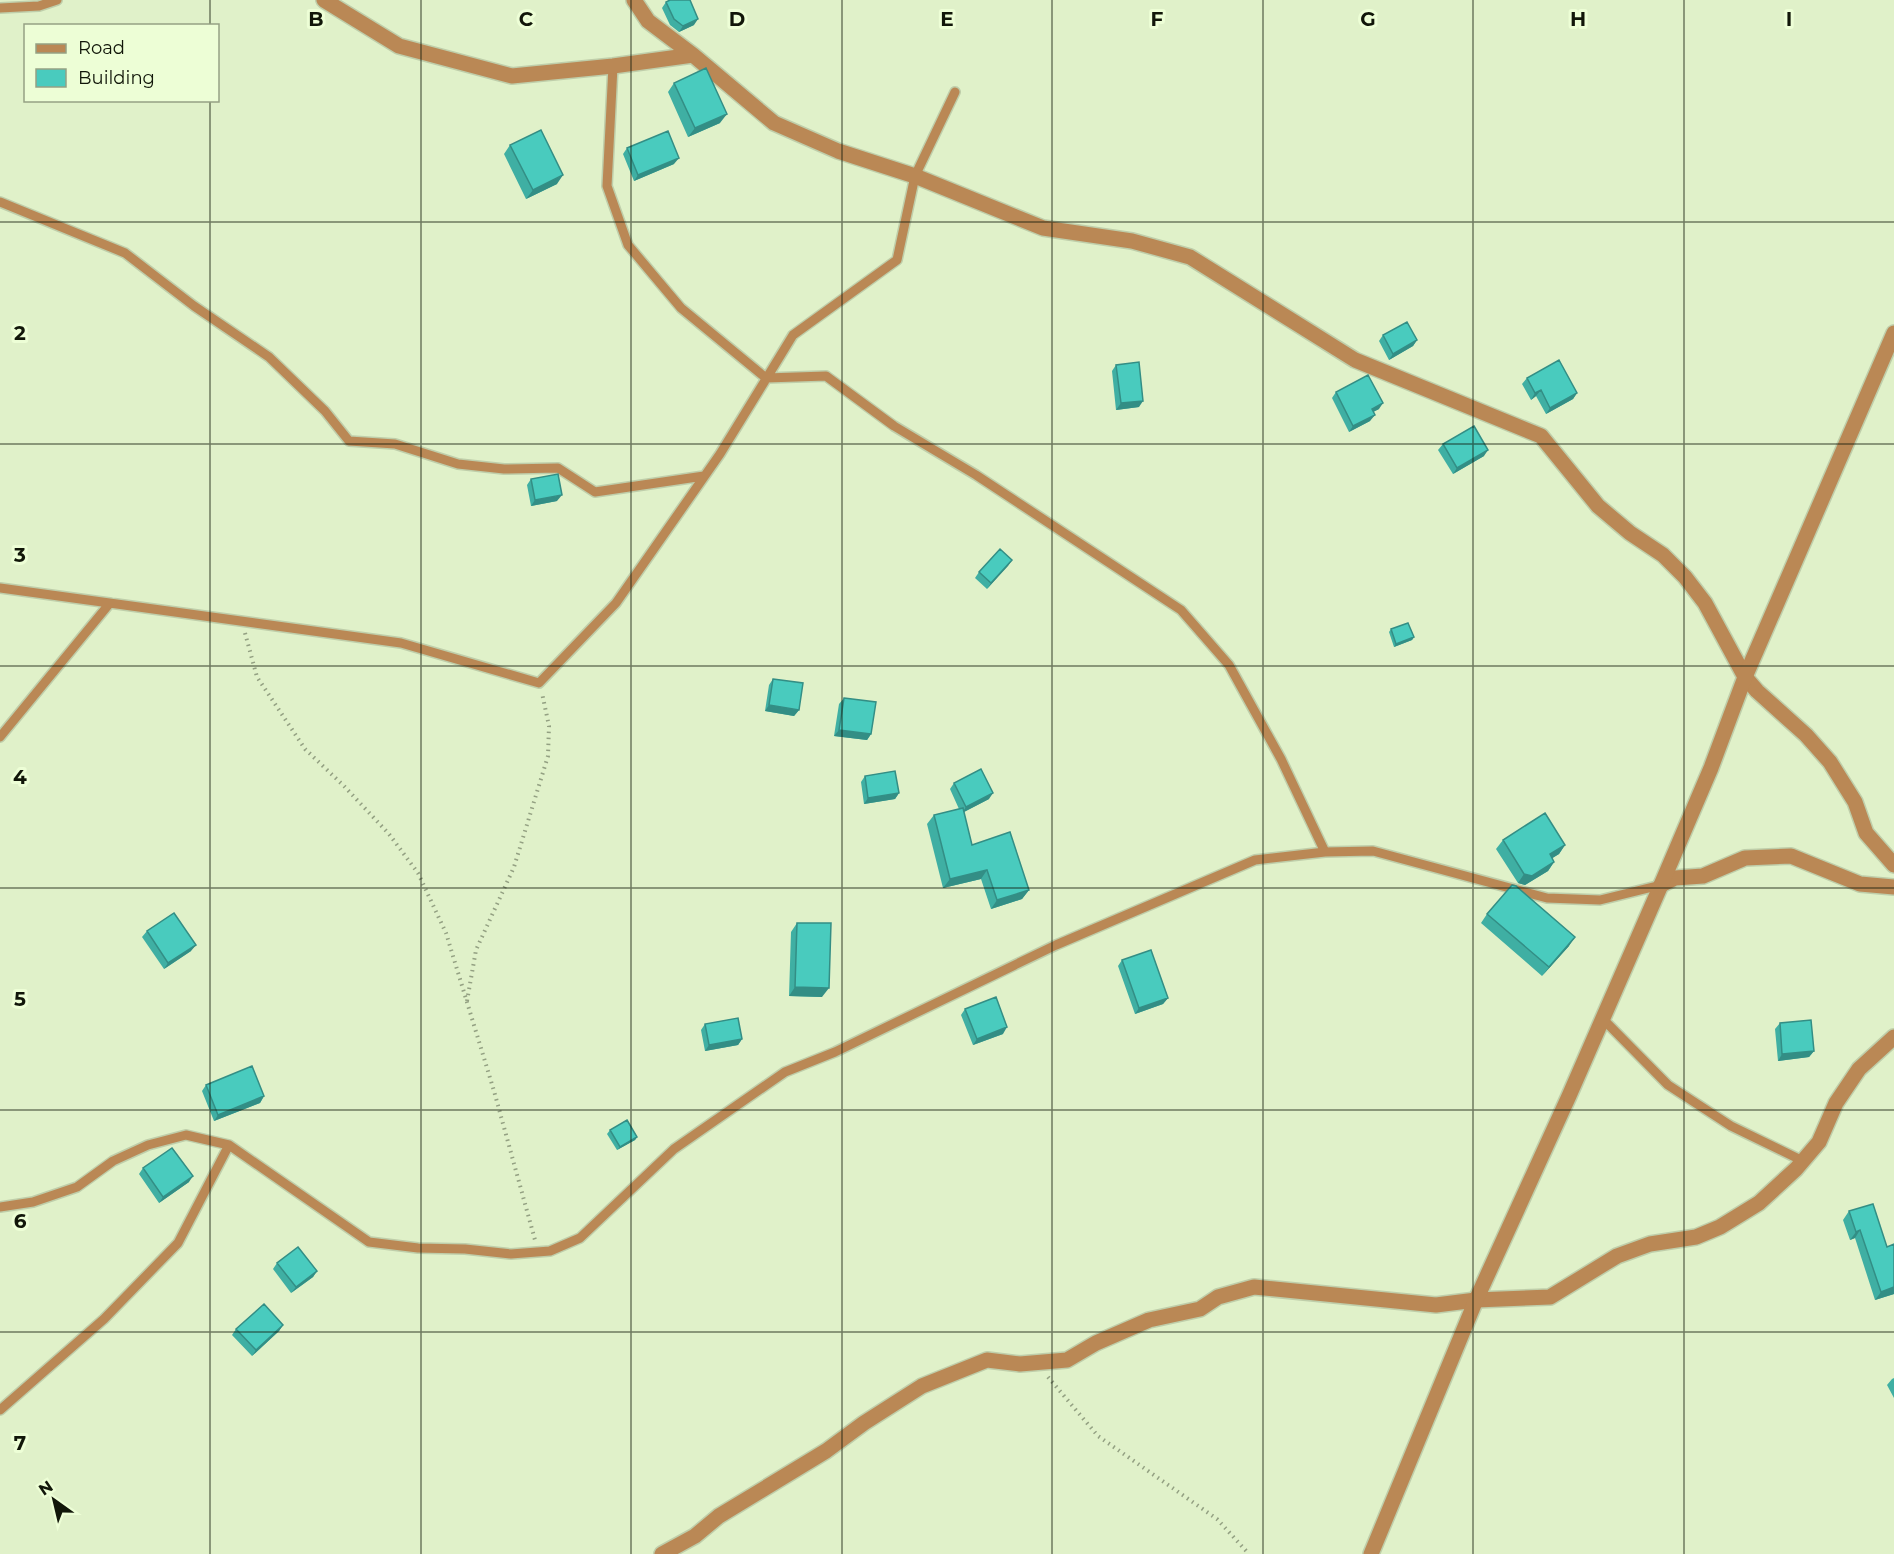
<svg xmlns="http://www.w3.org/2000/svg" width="1894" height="1554" font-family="Montserrat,sans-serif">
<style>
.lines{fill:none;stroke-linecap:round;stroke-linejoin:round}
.service-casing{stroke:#bfceaa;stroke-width:12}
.minor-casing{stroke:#bfceaa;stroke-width:18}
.tertiary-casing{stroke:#bfceaa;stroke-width:18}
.path{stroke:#93a082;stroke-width:4;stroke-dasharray:1.5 4.5;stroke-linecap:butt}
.service{stroke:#ba8855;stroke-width:9}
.minor{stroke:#ba8855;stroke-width:15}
.tertiary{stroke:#ba8855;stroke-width:15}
.wall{fill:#3fafa3}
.shaded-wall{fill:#338e85}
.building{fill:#49cbbe;stroke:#338e85;stroke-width:1.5}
.grid{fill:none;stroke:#111609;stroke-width:1.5;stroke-opacity:0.55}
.grid-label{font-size:20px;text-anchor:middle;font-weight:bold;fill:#111609;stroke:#edfed6;stroke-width:6;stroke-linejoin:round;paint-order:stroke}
</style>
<rect width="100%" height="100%" fill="#e0f1c9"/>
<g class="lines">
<g class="service-casing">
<path id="service" d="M0,8l39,-2 18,-6
M613,66l-6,120 21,59 53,63 85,70 60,-2 68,50 82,49 205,135 48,55 52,94 44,93
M0,202l125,51 69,53 75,51 56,54 24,30 46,3 63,20 46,5 54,-1 37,24 109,-16
M0,588l401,55 138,40 77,-80 104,-149 73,-119 104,-75 18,-84 40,-84
M0,737l110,-134
M1602,1018l66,67 63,41 72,35
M0,1207l33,-5 44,-15 36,-26 35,-16 38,-10 43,10 140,97 49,6 47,1 46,5 39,-3 30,-13 94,-89 111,-77 50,-20 221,-107 199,-85 70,-8 48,-1 174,47 53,2 61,-15
M0,1410l104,-91 74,-76 51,-98"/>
</g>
<g class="minor-casing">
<path id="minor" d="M324,0l75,46 113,30 101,-10 80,-11 81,68 64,28 77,25 128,52 89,13 58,16 165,103 186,76 57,70 32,27 33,22 22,22 20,26 40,74 12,14 49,44 24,27 25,40 11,31 28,32
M634,0l14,21 45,34
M1661,885l14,-7 28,-2 42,-18 46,-2 69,28 34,3
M662,1554l33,-18 24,-20 107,-65 38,-28 58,-37 65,-26 33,4 47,-4 29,-17 53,-23 51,-11 18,-12 36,-10 182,18 40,-5 74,-3 67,-41 33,-12 46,-7 24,-10 39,-24 37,-34 23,-27 17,-39 23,-34 35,-32"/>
</g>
<g class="tertiary-casing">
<path id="tertiary" d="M1371,1554l105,-254 93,-204 92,-211 50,-117 34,-91 149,-344"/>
</g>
<path class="path" d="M245,633l12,44 48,72 39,37 45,48 29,39 28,60 48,158 41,149
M467,1001l9,-51 38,-83 34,-111 1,-30 -7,-33
M1048,1377l50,59 119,83 32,35"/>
<use href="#service" class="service"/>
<use href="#minor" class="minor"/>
<use href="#tertiary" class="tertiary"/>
</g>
<path class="wall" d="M666,2l28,23 -15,7 -9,-7 -8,-17z
M674,83l46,40 -32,14 -20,-45z
M510,145l47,39 -31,15 -22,-45z
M627,148l47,16 -40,17 -11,-27z
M1383,335l34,5 -4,6 -24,14 -10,-19z
M1116,365l23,42 -23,3 -4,-39z
M1527,378l50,15 -4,6 -27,15 -10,-18 -5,4 -9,-16z
M1336,392l43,17 -6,3 -3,9 -21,11 -17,-34z
M1443,444l41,12 -31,18 -15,-24z
M531,479l26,22 -26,5 -4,-21z
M1012,560l-25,29 -12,-11 4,-6z
M1391,629l23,8 -2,3 -18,7 -5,-15z
M773,679l26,31 -5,6 -29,-5 4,-26z
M844,698l27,36 -4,6 -33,-4 5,-32z
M865,776l34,17 -4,6 -31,5 -3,-22z
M954,783l35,16 -25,13 8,33 57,45 -7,9 -31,10 -10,-30 -38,9 -16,-64 7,-9 25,-6 -9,-20z
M1503,840l62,5 -6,9 -7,4 2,4 -6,9 -23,14 -7,-2 -22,-34z
M1487,914l82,32 -27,30 -61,-53z
M797,923l25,74 -33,-1 2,-64z
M147,931l44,20 -27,18 -22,-32z
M1122,960l46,38 -5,6 -28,10 -17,-48z
M965,1009l38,25 -30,11 -12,-30z
M1780,1023l34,28 -5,6 -31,4 -3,-32z
M705,1024l37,15 -4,6 -33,6 -4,-21z
M206,1085l58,11 -4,7 -46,18 -12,-30z
M610,1130l27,7 -2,3 -18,10 -10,-16z
M143,1168l46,14 -30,21 -20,-29z
M1849,1211l38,36 7,-3v50l-19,6 -20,-62 -5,2 -7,-20z
M277,1263l40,8 -4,6 -22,16 -18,-24z
M283,1325l-4,6 -27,25 -20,-21 4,-6z
M1894,1378v20l-7,-13 5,-6z"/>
<path class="shaded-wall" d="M698,19l-4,6 -15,7 4,-6z
M727,114l-7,9 -32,14 7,-9z
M679,158l-5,6 -40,17 4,-6z
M563,175l-6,9 -31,15 7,-9z
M1417,340l-4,6 -24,14 4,-6z
M1541,390l-5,6 -5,4 4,-7z
M1577,393l-4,6 -27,15 4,-6z
M1143,401l-4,6 -23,3 5,-7z
M1383,403l-4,6 -12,6 5,-6z
M1375,415l-5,6 -21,11 4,-6z
M1488,450l-4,6 -31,18 4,-6z
M562,495l-5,6 -26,5 4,-6z
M1012,560l-4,6 -21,23 4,-6z
M1414,637l-2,3 -18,7 2,-3z
M769,705l30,5 -5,6 -29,-5z
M839,730l32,4 -4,6 -33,-4z
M899,793l-4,6 -31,5 4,-6z
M993,793l-4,6 -27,14 4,-6z
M1565,845l-6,9 -16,10 7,-10z
M1554,862l-6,9 -23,14 -7,-2 6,-9z
M987,870l-6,9 -38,9 7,-9z
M1029,890l-7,9 -31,10 6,-9z
M1575,937l-6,9 -27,30 7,-9z
M196,945l-5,6 -27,18 4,-6z
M795,987l34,1 -7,9 -33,-1z
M1168,998l-5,6 -28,10 4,-6z
M1007,1027l-4,7 -30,11 4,-6z
M742,1039l-4,6 -33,6 4,-6z
M1814,1051l-5,6 -31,4 4,-7z
M264,1096l-4,7 -46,18 4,-6z
M637,1137l-2,3 -18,10 3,-3z
M193,1176l-4,6 -30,21 4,-6z
M1860,1230l-5,8 -5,2 6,-8z
M317,1271l-4,6 -22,16 5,-6z
M1894,1287v7l-19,6 6,-8z
M283,1325l-4,6 -27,25 4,-6z"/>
<path class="building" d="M670,0h20l8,19 -15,7 -9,-7 -8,-17z
M706,68l21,46 -32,14 -21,-45z
M541,130l22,45 -30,15 -23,-45z
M668,131l11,27 -41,17 -11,-27z
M1407,322l10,18 -24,14 -10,-19z
M1559,360l18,33 -27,15 -9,-18 -6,3 -8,-15z
M1139,362l4,39 -22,2 -5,-38z
M1368,375l15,28 -11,6 3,6 -22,11 -17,-34z
M1474,426l14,24 -31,18 -14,-24z
M558,474l4,21 -27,5 -4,-21z
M1000,549l12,11 -21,23 -12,-11z
M1408,623l6,14 -18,7 -5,-15z
M773,679l30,4 -4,27 -30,-5z
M844,698l32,4 -5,32 -32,-4z
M981,769l12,24 -27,14 -12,-24z
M895,771l4,22 -31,5 -3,-22z
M963,808l9,37 38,-13 19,58 -32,10 -10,-30 -37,9 -16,-64z
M1545,813l20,32 -15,9 4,8 -22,14 -8,-2 -21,-34z
M1512,885l4,1 59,51 -26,30 -62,-53z
M174,913l22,32 -28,18 -21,-32z
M797,923h34l-2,65 -34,-1z
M1151,950l17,48 -29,10 -17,-48z
M996,997l11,30 -30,12 -12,-30z
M738,1018l4,21 -33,6 -4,-21z
M1811,1020l3,31 -32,3 -2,-31z
M252,1066l12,30 -46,19 -12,-30z
M627,1120l10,17 -17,10 -10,-17z
M172,1148l21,28 -30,21 -20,-29z
M1873,1204l14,43 7,-3v43l-13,5 -21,-62 -4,2 -7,-21z
M298,1247l19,24 -21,16 -19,-24z
M264,1304l19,21 -27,25 -20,-21z"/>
<path class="grid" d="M210,0v26M421,0v1554M631,0v1554M842,0v1554M1052,0v1554M1263,0v1554M1473,0v1554M1684,0v1554M210,100v1454M0,222h1894M0,444h1894M0,666h1894M0,888h1894M0,1110h1894M0,1332h1894"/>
<g class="grid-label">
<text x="316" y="26">B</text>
<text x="526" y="26">C</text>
<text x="737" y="26">D</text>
<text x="947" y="26">E</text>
<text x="1157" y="26">F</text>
<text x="1368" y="26">G</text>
<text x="1578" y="26">H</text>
<text x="1789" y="26">I</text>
<text x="20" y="340">2</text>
<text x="20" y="562">3</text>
<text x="20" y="784">4</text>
<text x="20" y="1006">5</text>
<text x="20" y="1228">6</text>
<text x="20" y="1450">7</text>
</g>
<rect x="24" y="24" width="195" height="78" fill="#edfed6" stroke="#95a184" stroke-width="1.5"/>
<rect x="36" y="44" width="30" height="9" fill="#ba8855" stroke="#95a184" stroke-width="1.5"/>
<text x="78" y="54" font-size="18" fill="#111609">Road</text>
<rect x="36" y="69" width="30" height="18" fill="#49cbbe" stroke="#95a184" stroke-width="1.5"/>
<text x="78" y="84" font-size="18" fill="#111609">Building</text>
<g transform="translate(54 1500) rotate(326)" stroke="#edfed6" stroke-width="4.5" paint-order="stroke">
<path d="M0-4.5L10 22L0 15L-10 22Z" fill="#111609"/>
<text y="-9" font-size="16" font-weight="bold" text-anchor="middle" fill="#111609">N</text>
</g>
</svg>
